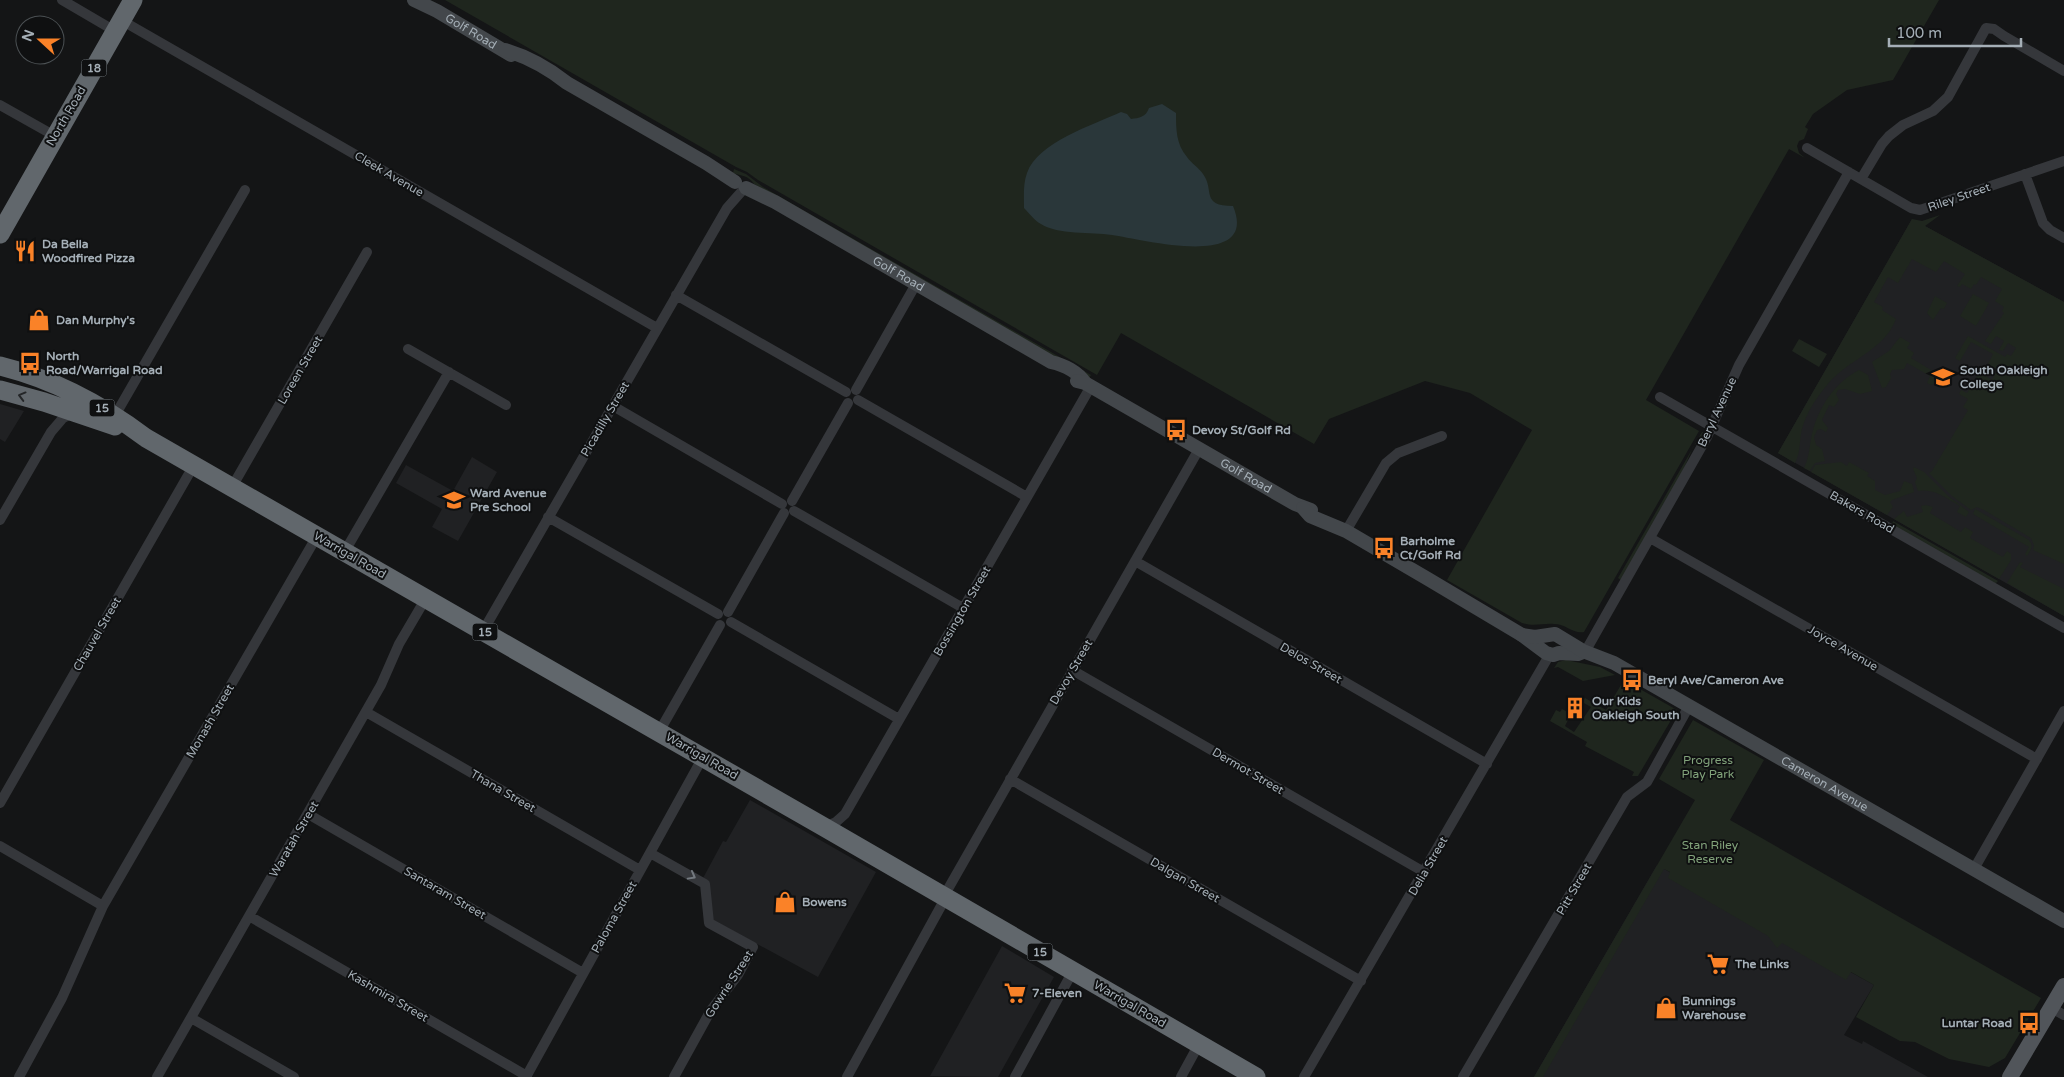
<svg xmlns="http://www.w3.org/2000/svg" width="2064" height="1077" font-family="'Varela Round',sans-serif">
<style>
.built{fill:#202123}
.green{fill:#1f261e}
.water{fill:#2a373a}
.lines{fill:none;stroke-linecap:round;stroke-linejoin:round}
.street{stroke:#35373b;stroke-width:10}
.secondary{stroke:#43474b;stroke-width:14}
.primary{stroke:#51555a;stroke-width:16}
.highway{stroke:#61676c;stroke-width:19}
.oneway{stroke:#242628}
.oneway2{stroke:#73797f}
.labels{text-anchor:middle;dominant-baseline:central;stroke-width:4;stroke-linejoin:round;paint-order:stroke}
.shield{fill:#0f1011;stroke:#787f85;stroke-width:1}
.shield-label{font-size:11px;font-weight:bold;fill:#a5afb7}
.street-label{font-size:12px;fill:#a5afb7;stroke:#0f1011}
.poi-label{font-size:12px;font-weight:bold;fill:#a5afb7;stroke:#0f1011;text-anchor:start}
.park-label{font-size:12px;fill:#82a37b;stroke:#0f1011}
</style>
<rect width="100%" height="100%" fill="#141516"/>
<path class="built" d="M1912,219l152,83v314l-286,-163z
M0,404l24,7 -19,31 -5,-3z
M472,457l25,15 -39,69 -26,-14 10,-18 -46,-26 10,-18 47,26z
M750,800l126,72 -58,105 -105,-57 -11,-40 21,-39 3,1z
M1657,865l217,120 -30,50 18,9 1,-3 65,36h-394z
M1002,946l52,31 -56,100 -68,-1z"/>
<path class="green" d="M445,0h1494l-46,80 -46,10 -34,24 -8,13 3,2 -4,10 -5,2 -2,5 2,7 6,5 -16,-9 -143,251 53,31 -115,201c-11,2 -18,-8 -30,-8 -11,-1 -20,3 -32,-1l-75,-43 85,-150 -62,-37 -45,-12 -96,38 -15,25 -193,-111 -24,42 -339,-195 -11,-8 -11,-5z
M734,169l12,5 17,13 328,188 -2,3 -335,-194c-6,-9 -13,-8 -21,-11z
M1940,215l-15,11 139,76v262l-31,-14 1,-5 -3,-7 -47,-28 -7,-3 -6,3 -19,-14 -23,-23 3,-2 36,-61 -5,-3 5,-8 -9,-5 2,-4 6,3 12,-21 13,8 5,-10 -9,-6 5,-10 -22,-12 -11,19 -5,-3 13,-22 37,21 2,-3 4,2 5,-8 -8,-5 -5,8 -4,-1 5,-9 -8,-5 -5,8 -6,-3 19,-28 -2,-2 2,-4 -9,-6 7,-12 -21,-12 -5,8 -2,-1 -3,5 -9,-5 -2,3 -3,-1 8,-12 -21,-13 -8,11 -24,-13 -14,24 -10,-6 -14,25 9,5 -1,3 14,9c-12,32 -48,40 -69,66 -10,12 -21,28 -25,44 -3,11 -1,23 -7,34l-17,-10 134,-234 10,2z
M1973,294l16,9 -13,23 -16,-10z
M1935,296l12,7 -3,6 -3,-1 -8,12 -6,-7z
M1900,337l10,6 -3,5 7,5 -3,5 30,18 -3,6 -7,3 -4,-2 3,-7 -23,-13 -3,6 -12,1 -2,4 1,4 -5,9 -4,1 -10,-26 17,-11z
M1799,339l28,15 -8,13 -27,-16z
M1859,370l9,5 4,16 -12,3 -15,-5 -7,1 -2,4 3,6 -5,7 -5,-2 -7,15 6,8 -2,4 -5,-3 -4,1 -3,7 2,8 6,4 3,12 -10,2 -5,8 -6,-3c6,-12 5,-22 8,-34 6,-26 23,-52 47,-64z
M1702,432h2l-1,3 -10,12 -10,24 -62,109 -3,-2z
M1841,462l6,4 2,-4 20,11 -2,3 8,5v9l10,5 15,-4 4,-10 8,3 2,8 -22,8 -2,2 3,5 -6,8 -76,-43 4,-7z
M1914,467l10,5 24,24 21,16 -3,5 -9,-5 3,-6c-14,-8 -26,-18 -42,-15l-3,-9 2,-4 -4,-9z
M1926,505l7,2 -3,6 31,19 4,-5 8,5 -3,6 33,19 4,-6 4,3v6l-12,19 -105,-60 10,-8 3,6 16,-5 -2,-6z
M1975,509l54,31c5,6 2,10 -2,16l-2,-2 4,-7 -56,-33z
M1893,521l105,60 -3,3 -103,-59z
M2020,562l3,1 -3,4 44,22v27l-57,-33z
M1566,660l34,7 15,8 -32,6 -25,-14 -4,1 4,-6z
M1624,680l53,30 -39,66h-6l2,-4 -49,-26 2,-4 -37,-21 6,-11 4,2 2,-3 9,5 -6,12 9,6 17,-25 -9,-5 3,-4 21,12z
M1693,720l71,40 -34,60 311,178 -36,60 -16,9 -40,-8 -34,-17 -15,-1 -44,-24 18,-32 -23,-13 -5,8 -64,-37 -5,5 -9,-12 -100,-58 2,-6 -6,-3 -121,208h-9l161,-277 -36,-21z"/>
<path class="water" d="M1162,104l14,9c0,16 0,31 11,44 4,6 12,11 16,17 12,16 -3,32 30,32 27,65 -92,33 -121,29 -21,-3 -54,0 -71,-11 -6,-3 -12,-11 -17,-16 0,-12 -1,-24 3,-35 11,-31 66,-48 94,-61l6,2 4,5c8,-1 15,-2 18,-11z"/>
<g class="lines">
<path class="street" d="M62,0l53,31
M121,20l536,308
M0,105l55,31
M1807,148l104,60 9,2 144,-49
M2025,174l18,49 7,7 14,8
M1861,179l21,-35 7,-8 14,-11 30,-14 15,-14 38,-69 8,1 10,7 60,35
M676,295l170,97
M408,349l98,56
M856,390l60,-106
M1660,397l404,231
M858,400l169,97
M613,406l169,98
M113,419l132,-229
M232,487l135,-235
M792,501l56,-98
M794,511l169,97
M548,517l170,97
M0,520l51,-88 12,-14 12,-6
M1346,531l40,-68 12,-10 44,-17
M1650,538l387,221
M345,551l104,-179
M1135,561l352,203
M728,612l56,-99
M731,622l168,97
M483,631l244,-423 15,-17
M1585,652l122,-215 32,-72 110,-193
M1072,670l352,202
M366,712l274,158
M659,732l61,-107
M1010,779l351,202
M0,803l194,-338
M308,814l275,159
M824,827l12,-5 9,-8 246,-428
M0,846l103,60
M650,853l55,31 4,39 44,24 -15,28 -27,35 -37,67
M1974,869l90,-158
M944,896l255,-447
M249,916l278,160
M2051,1008l13,7
M191,1018l103,59
M19,1077l43,-79 41,-92 214,-370
M157,1077l224,-392 18,-41 27,-46
M526,1077l177,-320
M847,1077l99,-180
M1015,1077l58,-106
M1181,1077l18,-33
M1304,1077l246,-423
M1463,1077l164,-280 20,-15 42,-76"/>
<g class="secondary">
<path id="s1" d="M414,0l23,11 74,44"/>
<path d="M505,50c23,7 43,18 62,33l139,80 29,19"/>
<path id="s2" d="M746,188l29,14 276,160c13,3 27,10 34,21"/>
<path id="s3" d="M1077,381l8,2 210,121 16,6"/>
<path d="M1303,508l7,8 36,15 82,48 94,56 24,18 7,2 6,-2 19,1 5,-2"/>
<path id="s4" d="M1522,635l13,2 20,-3 28,17 31,12 450,258"/>
</g>
<path class="primary" d="M2010,1077l54,-91"/>
<path class="highway" d="M0,234l133,-234
M0,366c53,13 102,39 146,72l678,389 432,250
M0,390l44,12 71,24"/>
</g>
<defs><path id="oneway-chevron" d="M-2-3.5L2.5 0L-2 3.5" fill="none" stroke-width="1.6" stroke-linecap="round" stroke-linejoin="round" transform="scale(1.25)"/></defs>
<use class="oneway" href="#oneway-chevron" transform="translate(22 396) rotate(-165)"/>
<use class="oneway2" href="#oneway-chevron" transform="translate(692 876) rotate(29)"/>
<defs>
<g id="restaurant-bare" transform="scale(1.725)"><path d="M-5-6h1v4h1v-4h1v4h1v-4h1v5L-1.5 .5V6h-2V.5L-5-1ZM5-6V6H3V1.5H1.5Q1.5-4 5-6Z" fill="#fa8228" stroke="#0f1011" stroke-width="2.5" paint-order="stroke"/></g>
<g id="shop-bare" transform="scale(1.725)"><path d="M-5-2.5h2.3a2.7 3.5 0 0 1 5.4 0H5L5.5 6h-11ZM-1.5-2.5h3a1.5 2.3 0 0 0-3 0Z" fill="#fa8228" stroke="#0f1011" stroke-width="2.5" paint-order="stroke"/></g>
<g id="bus-bare" transform="scale(1.725)"><path d="M-5-6H5V4H4V6H2V4H-2V6H-4V4H-5ZM-3.5-4V0h7V-4ZM-3.5 1.2v1.5H-2V1.2ZM2 1.2v1.5H3.5V1.2Z" fill="#fa8228" stroke="#0f1011" stroke-width="2.5" paint-order="stroke"/></g>
<g id="school-bare" transform="scale(1.725)"><path d="M0-5L7-2L0 1L-7-2ZM-4 1L0 2.5L4 1V4Q0 6-4 4Z" fill="#fa8228" stroke="#0f1011" stroke-width="2.5" paint-order="stroke"/></g>
<g id="building-bare" transform="scale(1.725)"><path d="M-4-6H4V6H1V3H-1V6H-4ZM-2.5-4.3h1.7v1.8h-1.7ZM.8-4.3h1.7v1.8H.8ZM-2.5-1h1.7V.8h-1.7ZM.8-1h1.7V.8H.8Z" fill="#fa8228" stroke="#0f1011" stroke-width="2.5" paint-order="stroke"/></g>
<g id="supermarket-bare" transform="scale(1.725)"><path d="M-6-5.5h2.5l.6 2H6L4.5 2H-2.5L-4.4-4H-6ZM-1.5 3.2a1.3 1.3 0 1 0 .1 0ZM3 3.2a1.3 1.3 0 1 0 .1 0Z" fill="#fa8228" stroke="#0f1011" stroke-width="2.5" paint-order="stroke"/></g>
</defs>
<g fill-rule="evenodd">
<use href="#restaurant-bare" x="25" y="251"/>
<use href="#shop-bare" x="39" y="320"/>
<use href="#bus-bare" x="30" y="363"/>
<use href="#school-bare" x="1943" y="377"/>
<use href="#bus-bare" x="1176" y="430"/>
<use href="#school-bare" x="454" y="500"/>
<use href="#bus-bare" x="1384" y="548"/>
<use href="#bus-bare" x="1632" y="680"/>
<use href="#building-bare" x="1575" y="708"/>
<use href="#shop-bare" x="785" y="902"/>
<use href="#supermarket-bare" x="1718" y="964"/>
<use href="#supermarket-bare" x="1015" y="993"/>
<use href="#shop-bare" x="1666" y="1008"/>
<use href="#bus-bare" x="2029" y="1023"/>
</g>
<g class="labels">
<g class="shield">
<rect x="81.5" y="59.5" width="25" height="17" rx="4"/>
<rect x="89.5" y="399.5" width="25" height="17" rx="4"/>
<rect x="472.5" y="623.5" width="25" height="17" rx="4"/>
<rect x="1027.5" y="943.5" width="25" height="17" rx="4"/>
</g>
<g class="shield-label">
<text x="94" y="68">18</text>
<text x="102" y="408">15</text>
<text x="485" y="632">15</text>
<text x="1040" y="952">15</text>
</g>
<g class="street-label">
<text stroke="none"><textPath href="#s1" startOffset="65">Golf Road</textPath></text>
<text transform="translate(66 116) rotate(-60)">North Road</text>
<text transform="translate(389 174) rotate(30)">Cleek Avenue</text>
<text transform="translate(1959 197) rotate(-19)">Riley Street</text>
<text stroke="none"><textPath href="#s2" startOffset="175">Golf Road</textPath></text>
<text transform="translate(300 370) rotate(-60)">Loreen Street</text>
<text transform="translate(1717 412) rotate(-65)">Beryl Avenue</text>
<text transform="translate(605 419) rotate(-60)">Picadilly Street</text>
<text stroke="none"><textPath href="#s3" startOffset="194">Golf Road</textPath></text>
<text transform="translate(1862 512) rotate(30)">Bakers Road</text>
<text transform="translate(350 555) rotate(30)">Warrigal Road</text>
<text transform="translate(962 611) rotate(-60)">Bossington Street</text>
<text transform="translate(97 634) rotate(-60)">Chauvel Street</text>
<text transform="translate(1843 648) rotate(30)">Joyce Avenue</text>
<text transform="translate(1311 663) rotate(30)">Delos Street</text>
<text transform="translate(1071 672) rotate(-60)">Devoy Street</text>
<text transform="translate(210 721) rotate(-60)">Monash Street</text>
<text transform="translate(702 756) rotate(30)">Warrigal Road</text>
<text transform="translate(1248 771) rotate(30)">Dermot Street</text>
<text stroke="none"><textPath href="#s4" startOffset="342">Cameron Avenue</textPath></text>
<text transform="translate(503 791) rotate(30)">Thana Street</text>
<text transform="translate(294 839) rotate(-60)">Waratah Street</text>
<text transform="translate(1428 866) rotate(-60)">Delia Street</text>
<text transform="translate(1185 880) rotate(30)">Dalgan Street</text>
<text transform="translate(1574 889) rotate(-60)">Pitt Street</text>
<text transform="translate(445 893) rotate(30)">Santaram Street</text>
<text transform="translate(614 917) rotate(-61)">Paloma Street</text>
<text transform="translate(729 984) rotate(-57)">Gowrie Street</text>
<text transform="translate(388 996) rotate(30)">Kashmira Street</text>
<text transform="translate(1130 1004) rotate(30)">Warrigal Road</text>
</g>
<g class="poi-label">
<text x="42" y="244">Da Bella<tspan x="42" dy="14">Woodfired Pizza</tspan></text>
<text x="56" y="320">Dan Murphy's</text>
<text x="46" y="356">North<tspan x="46" dy="14">Road/Warrigal Road</tspan></text>
<text x="1960" y="370">South Oakleigh<tspan x="1960" dy="14">College</tspan></text>
<text x="1192" y="430">Devoy St/Golf Rd</text>
<text x="470" y="493">Ward Avenue<tspan x="470" dy="14">Pre School</tspan></text>
<text x="1400" y="541">Barholme<tspan x="1400" dy="14">Ct/Golf Rd</tspan></text>
<text x="1648" y="680">Beryl Ave/Cameron Ave</text>
<text x="1592" y="701">Our Kids<tspan x="1592" dy="14">Oakleigh South</tspan></text>
<text x="802" y="902">Bowens</text>
<text x="1735" y="964">The Links</text>
<text x="1032" y="993">7-Eleven</text>
<text x="1682" y="1001">Bunnings<tspan x="1682" dy="14">Warehouse</tspan></text>
<text x="2012" y="1023" text-anchor="end">Luntar Road</text>
</g>
<g class="park-label">
<text x="1708" y="760">Progress<tspan x="1708" dy="14">Play Park</tspan></text>
<text x="1710" y="845">Stan Riley<tspan x="1710" dy="14">Reserve</tspan></text>
</g>
</g>
<g transform="translate(40 40) rotate(291)"><circle r="24" fill="#0f1011" stroke="#4b5053"/>
<path d="M0-4L9 19L0 12L-9 19Z" fill="#fa8228"/>
<text y="-8" font-size="14" font-weight="bold" text-anchor="middle" fill="#a5afb7">N</text>
</g>
<path d="M1889 38v8h132v-8" fill="none" stroke="#a5afb7" stroke-width="2.5"/>
<text x="1896" y="38" font-size="15" fill="#a5afb7" stroke="#0f1011" stroke-width="4" paint-order="stroke">100 m</text>
</svg>
